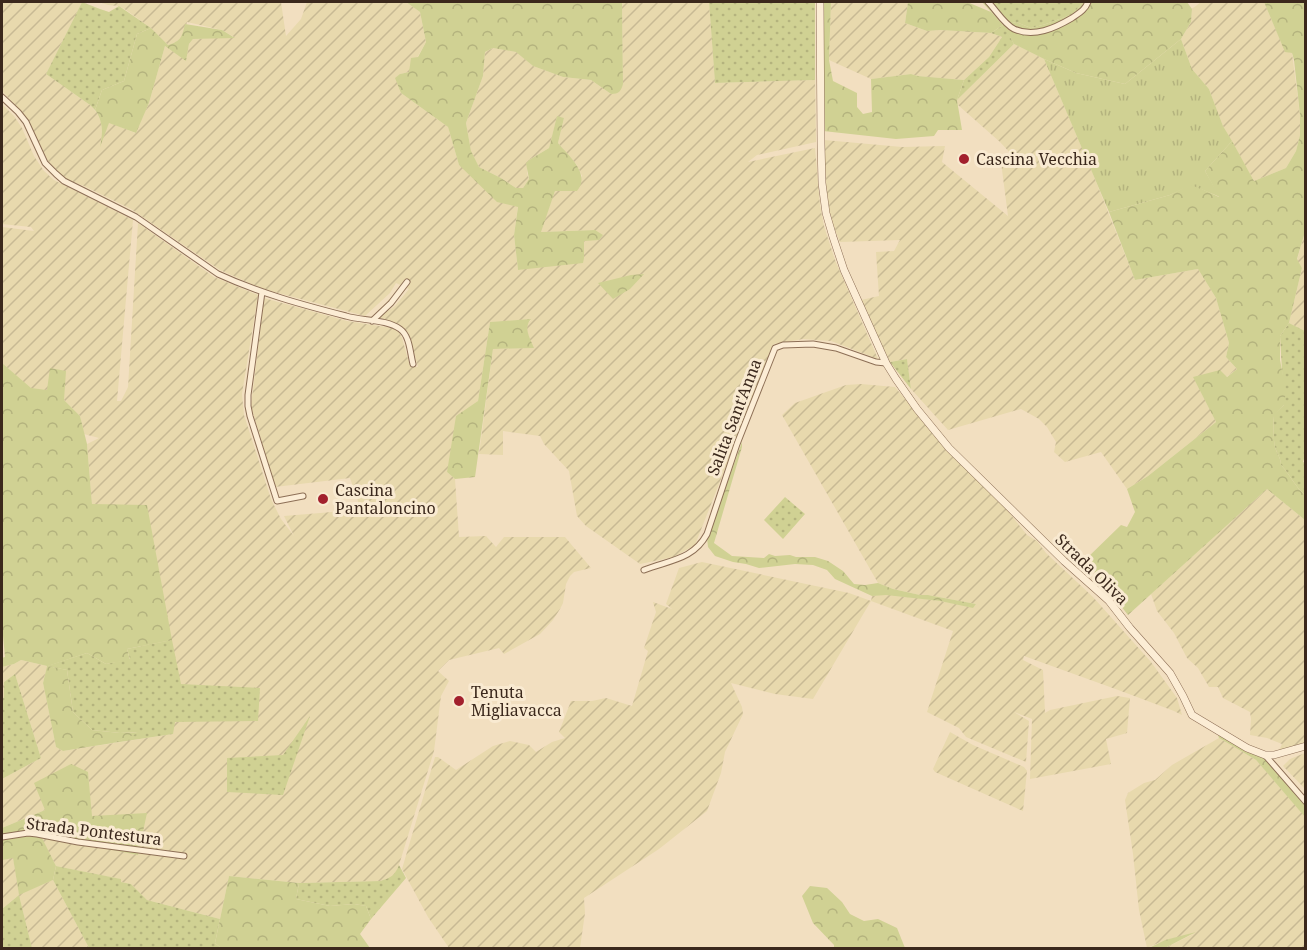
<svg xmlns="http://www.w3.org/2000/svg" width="1307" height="950" font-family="'Noto Serif',serif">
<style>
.farmland{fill:url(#farmland-furrows)}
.grass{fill:url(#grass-dots)}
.forest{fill:url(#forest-crowns)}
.park{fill:url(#park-tufts)}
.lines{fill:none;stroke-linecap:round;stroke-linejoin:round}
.minor-casing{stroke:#8d6f56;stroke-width:7}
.tertiary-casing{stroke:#8d6f56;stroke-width:8}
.minor{stroke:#fcedd5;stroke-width:5}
.tertiary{stroke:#fcedd5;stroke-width:7}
.poi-dot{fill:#a2202d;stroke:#f9ead1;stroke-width:2}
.labels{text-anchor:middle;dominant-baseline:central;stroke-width:6;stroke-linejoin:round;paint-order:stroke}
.poi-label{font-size:16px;fill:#3b281c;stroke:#f9ead1;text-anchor:start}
.street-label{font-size:16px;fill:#3b281c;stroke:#f9ead1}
</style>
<defs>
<pattern id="farmland-furrows" width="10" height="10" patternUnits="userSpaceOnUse" patternTransform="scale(1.5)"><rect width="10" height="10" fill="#e8d9ad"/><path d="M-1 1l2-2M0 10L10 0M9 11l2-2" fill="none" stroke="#c8ba94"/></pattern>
<pattern id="grass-dots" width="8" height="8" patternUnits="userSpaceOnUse" patternTransform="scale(1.5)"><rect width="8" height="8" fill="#d0d193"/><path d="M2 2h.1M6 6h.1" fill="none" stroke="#b4b37e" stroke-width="1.8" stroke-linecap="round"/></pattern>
<pattern id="forest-crowns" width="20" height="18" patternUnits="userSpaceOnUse" patternTransform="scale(1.5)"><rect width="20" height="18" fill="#d0d193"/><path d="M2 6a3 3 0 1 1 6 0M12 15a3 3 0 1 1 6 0" fill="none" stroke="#b4b37e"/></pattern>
<pattern id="park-tufts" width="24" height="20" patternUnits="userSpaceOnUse" patternTransform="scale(1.5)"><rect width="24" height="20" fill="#d0d193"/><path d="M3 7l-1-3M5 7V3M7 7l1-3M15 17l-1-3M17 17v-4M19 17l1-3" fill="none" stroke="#b4b37e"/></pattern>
</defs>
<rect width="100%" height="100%" fill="#f2dfc0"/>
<path class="farmland" d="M2,2h80l-36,72 44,31 7,8 4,9 1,14 -1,5 8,-19 26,11 14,-30 16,-57 21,14 3,-16 4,-5 41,-2 -12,-7 -35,-8 -4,14 -7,6 -8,3 -17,-17 -25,-18 -7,-4 -11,-1 -9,-3h182l5,34 15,-17 6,-17h99l14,10 6,30 -17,30 -9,2 1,19 47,34 11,38 59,41 -4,29 4,35 66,-12v-17l11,-11 -55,2 15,-41h16l11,-15 -5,-11 -19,-22 6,-25 -7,-1 -8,31 -20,12 -2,13 2,6 -6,9h-7l-15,-10 -22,-11 -8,-15 -5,-29 17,-47 2,-24 8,-4 24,4 16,14 30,11 28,3 20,14 12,-10 -1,-82h87l6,81 100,-3 1,62 -59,13 -9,7 67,-14 5,57 4,21 11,34 43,99 -47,-18 -28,-2 -29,5 -79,201 -21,12 -34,7 -54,-38 -9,-10 -8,-45 -25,-27 -4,-8 -37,-5v24l-24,-1 14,-105 40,-1 -7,-19 1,-5 4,-4 -41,2 -12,79 -31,71 8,7 4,58 27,-1 10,11 8,-10h61l26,31 -17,4 -4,4 -4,8 -3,19 -3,6 -7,11 -13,14 -36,20 -5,-6 -50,12 -11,11 11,10 -8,15 -7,55 -35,114 -3,9 -6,4 -10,3 -81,2 -70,-7 -9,43 -73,-19 -16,-16 -11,-2v-3l-64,-13 -16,-30 107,-22 -56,3 -3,-44 -43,37 -43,18v-49l39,-21 -26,-84 -11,8v15l-2,3v-33l12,-3 7,-4 26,6 -4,17 13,64 7,4 110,-17 -81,-230 -5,-60 12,-6 -15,-4 -4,-18 -16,-16 -17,-10 -16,-1 -29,-26v-136l32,4 -3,-4 -29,-3v-120l12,12 8,12 12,28 10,15 10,9 79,40 -16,181h4l7,-14 10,-164 76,54 44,18 -16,99 2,21 27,84 10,20 13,17 -10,-20 48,-4 27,-8 -9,-26 -75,9 -24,-81 13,-108 83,23 45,7 7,4 3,6 8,28 8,1 -9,-32 -4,-6 -26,-12 16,-11 14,-17 -13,-6 -6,10 -25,23 -102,-27 -43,-19 -89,-61 -47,-23 -19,-7 -17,-18 -26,-49 -20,-21z
M831,2h77l-3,21 22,8 13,-1 51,3 11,4 -13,20 -25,23 -46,-4 -7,-2 -40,5 -42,-19z
M1201,2h63l21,49 7,2 8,62v20l-4,16 -10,17 -32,13 -31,-55 -14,-37 -17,-20 -11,-30 10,-17 1,-13z
M1014,44l30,15 49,115 42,106 63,-11 18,29 13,45 -3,14 11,12 -11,8 -32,1 22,44 -68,54 -21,13 -26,-37 -36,10 -11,-10 2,-10 -9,-15 -8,-8 -18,-10 -73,21 -37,-41 -4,-30 -17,3 -29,-62 18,-4 -3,-44 18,-1 6,-11 -60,2 -11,-27 -5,-37v-38l78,7 43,-1 -3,16 66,54 -7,-54 11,-7 -12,-13 -42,-37 -1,-5z
M1305,232v99l-16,-8 13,-55 -5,-8z
M861,384l34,3 46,55 55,54 31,39 10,6 9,12 47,44 58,65 26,36 5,17 -8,-4 -53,-20 -97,-35 -1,4 20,10 2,43 5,-3 67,-14 13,2 -3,35 -21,6 5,25 -81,15 2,-60 -18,-7 15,9 -3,41 -60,-25 -7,-9 -32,-16 26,-81 -82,-30 -58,98 -38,-5 -44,-11 11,24 1,7 -18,38 -4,21 -14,38 -48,38 -75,49 1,15 -5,35h-131l-21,-31 -26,-48 33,-112h3l18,13 37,-24 17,-5 19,4 7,7 16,-10 13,-4 -6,-6 12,-31h21l14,-3 26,8 16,-55 -4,-3 12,-36 -3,-10 19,7 -6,-5 13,-36 23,-6 147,31 22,8 1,-5 14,-2 54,7 33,6 3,-3 -48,-9h-8l-27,-6 -15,-6 -96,-168 13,-12 51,-18z
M1267,489l38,31v226l-27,7 4,-9 -15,-6 -17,-3 1,-16 -1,-7 -27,-14 -5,-11h-9l-11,-19 -11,-10 -13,-25 -17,-22 -6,-17z
M950,732l23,13 51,22 3,4 -4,40 -88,-39 -2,-3z
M1219,738l37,22 49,56v132h-140l28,-14 -28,6 -18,8 -8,-38 -6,-56 -8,-54 3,-7 16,-10 11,-3 17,-15z
M1305,753h1l-1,36 -22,-23 7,-7z
M2,855l1,5 10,-3 6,37 34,-14 36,68h-57l-13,-53 -17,14z"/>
<path class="grass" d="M82,2l18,7 9,3 10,-6 32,22 -14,6 -13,47 -22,9 -7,20 -5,-5 -44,-31z
M709,2h106v78l-100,3z
M982,2h101l-10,12 -27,10 -15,4 -15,-6 -12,3 10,19 -57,56 7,-20 25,-23 13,-20 -11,-4 12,-8z
M1289,323l16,8 1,121 -3,10 2,1v32c-11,-10 -14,-19 -24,-30 0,-7 -4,-11 -6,-18 -2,-10 -1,-20 -2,-31l11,-11 -4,-69z
M907,359l4,30 -21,-27z
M785,497l20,17 -22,25 -19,-19z
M172,640l9,44 79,4 -2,33 -83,1 -2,12 -60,9 25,-11 -18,1 -28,-3 -19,-18 -6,-42 -20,-4 40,-13 19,11 24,-5 -3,-10z
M15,674l26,84 -39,21v-79l2,-3v-15z
M310,716l-27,79 -56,-3v-34l56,-3z
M399,865l7,13 -35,41 -5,-13 -12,-2 -24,2 -34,-7 3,-16 81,-2c11,-3 15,-6 19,-16z
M56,866l65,13v3l10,2 16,16 73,19 -5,24 6,5h-132l-36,-68z
M19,895l13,53h-30v-39z"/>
<path class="forest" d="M406,2h216l1,82c-2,7 -4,10 -12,10l-20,-14 -28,-3 -30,-11 -17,-14 -23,-4 -8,4 -2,24 -17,47 5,28 8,16 22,11 15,10h7l6,-9 -3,-16 3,-3 20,-12 8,-32 7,2 -6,25c11,13 33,31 19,48h-22l-14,41 54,-2 8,5 -4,5 -15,1v17l-1,5 -65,7 -4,-35 4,-28 -21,-5 -38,-37 -11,-38 -47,-34 -6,-15 5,-4 9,-2 2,-14 7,-1 8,-15 -6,-30z
M823,2h8l-2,58 4,21 24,12v14l6,7 9,-2 -1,-33 40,-5 7,2 46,4 -7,20 5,30h-24l-4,6 -38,3 -73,-8z
M908,2h59l24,10 12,13 13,-3 15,6 15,-4 27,-10 10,-12h104l5,7 -1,13 -10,17 -56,45 -49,-11 -32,-14 -30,-15 -11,-19 -12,8 -51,-3 -13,1 -22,-8z
M1264,2h41v230l-8,27 5,9 -13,55 -9,13v24l6,31 -2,14 -11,12c1,10 0,20 2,30 2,7 6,11 6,18 10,11 13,20 24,30v25l-38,-31 -139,126 -43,-55 36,-35 6,2 8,-15 -8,-23 21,-13 68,-54 -23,-45 27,-7 7,7 10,-8 -11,-12 3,-14 -13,-45 -18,-29 -63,11 -26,-68 61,-17 21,-11 28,13 -14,-26 27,-30 22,40 32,-13 10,-17 4,-16v-20l-6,-55 -2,-7 -7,-1z
M185,24l37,6 13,8 -42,1 -4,5 -3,17 -21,-15 -16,57 -13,30 -27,-10 -9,24c3,-14 3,-26 -5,-37l7,-20 22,-9 13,-47 14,-6 17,17c13,-4 14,-8 17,-21z
M644,274l-14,15 -17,10 -15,-16 33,-8z
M531,319c-8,9 -1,19 3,29l-41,1 -18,128 -20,2 -8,-7 9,-56 22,-15 12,-79z
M2,363l29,25 16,2 3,-22 16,3 -2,29 16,16 7,28 5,60 55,1 25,135 -45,9 3,11 -24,4 -19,-11 -39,13 19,4 6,42 19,18 28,3 21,-1 -28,11 -50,8 -7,-4 -13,-64 4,-17 -26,-6 -7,4 -12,3v-9l3,-1 -3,-32z
M742,442v5l-28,96 18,13 32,2 5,-4 6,2 15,-1 6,2h19l13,4 15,10 11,13 11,1 13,-2 15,6 27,6h8l48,9 -3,4 -33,-7 -54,-6 -14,1 -37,-17 -8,-9 -14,-5 -18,-1 -36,4 -13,-4 -13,-2 -18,-6 -7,-9 -1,-9z
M1218,735l45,22 42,48v12l-49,-57 -37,-22z
M71,764l17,8 4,44 55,-3 -9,42 -97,-19 15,30 -3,14 -34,15 -6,-37 -10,2 -1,-5v-27l43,-18 -11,-27z
M229,876l70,7 -3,16 34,7 24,-2 12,2 5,13 -11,15 10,14h-149l-6,-5z
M810,886l17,2 15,14 8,12 14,7 14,-2 19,9 8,20h-71v-3l-21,-22 -11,-27z
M1196,932l-31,16h-16l16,-8z"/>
<path class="park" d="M1181,39l11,30 17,20 14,37 9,15 -27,30 15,26 -29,-12 -21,10 -61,17 -65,-153 32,14 49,11z"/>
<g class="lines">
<g class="minor-casing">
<path id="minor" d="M988,2c8,8 16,22 26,27 20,9 41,-1 58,-11 7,-5 13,-8 16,-16
M2,97l16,15 8,10 19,41 11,11 8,7 72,36 82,57c41,19 85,31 128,42 17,5 40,3 54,13 10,7 10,24 13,35
M262,292l-14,103v11l2,10 27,85 26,-5
M372,321l19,-18 16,-21
M644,570c25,-10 49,-10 63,-36l30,-90 38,-96 8,-3 30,-1 23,4 40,14 10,1
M1265,755l41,47
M2,837l26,-4 9,1 41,8 106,14"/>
</g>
<g class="tertiary-casing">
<path id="tertiary" d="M820,2l1,142 1,39 4,30 7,24 11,33 42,93 10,16 21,30 32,39 115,113 45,40 21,27 40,45 13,23 9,19 55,33 18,7h9l32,-9"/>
</g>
<use href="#minor" class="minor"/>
<use href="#tertiary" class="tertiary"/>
</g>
<g class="poi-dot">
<circle cx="964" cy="159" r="6"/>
<circle cx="323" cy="499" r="6"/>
<circle cx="459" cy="701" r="6"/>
</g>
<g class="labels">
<g class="poi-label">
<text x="976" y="159">Cascina Vecchia</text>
<text x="335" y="490">Cascina<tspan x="335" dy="18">Pantaloncino</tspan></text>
<text x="471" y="692">Tenuta<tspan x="471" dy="18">Migliavacca</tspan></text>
</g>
<g class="street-label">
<text transform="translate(734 417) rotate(-69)">Salita Sant'Anna</text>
<text transform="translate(1092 569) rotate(44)">Strada Oliva</text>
<text transform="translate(94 831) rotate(7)">Strada Pontestura</text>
</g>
</g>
<rect width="1307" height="950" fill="none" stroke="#3b281c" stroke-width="6"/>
</svg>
